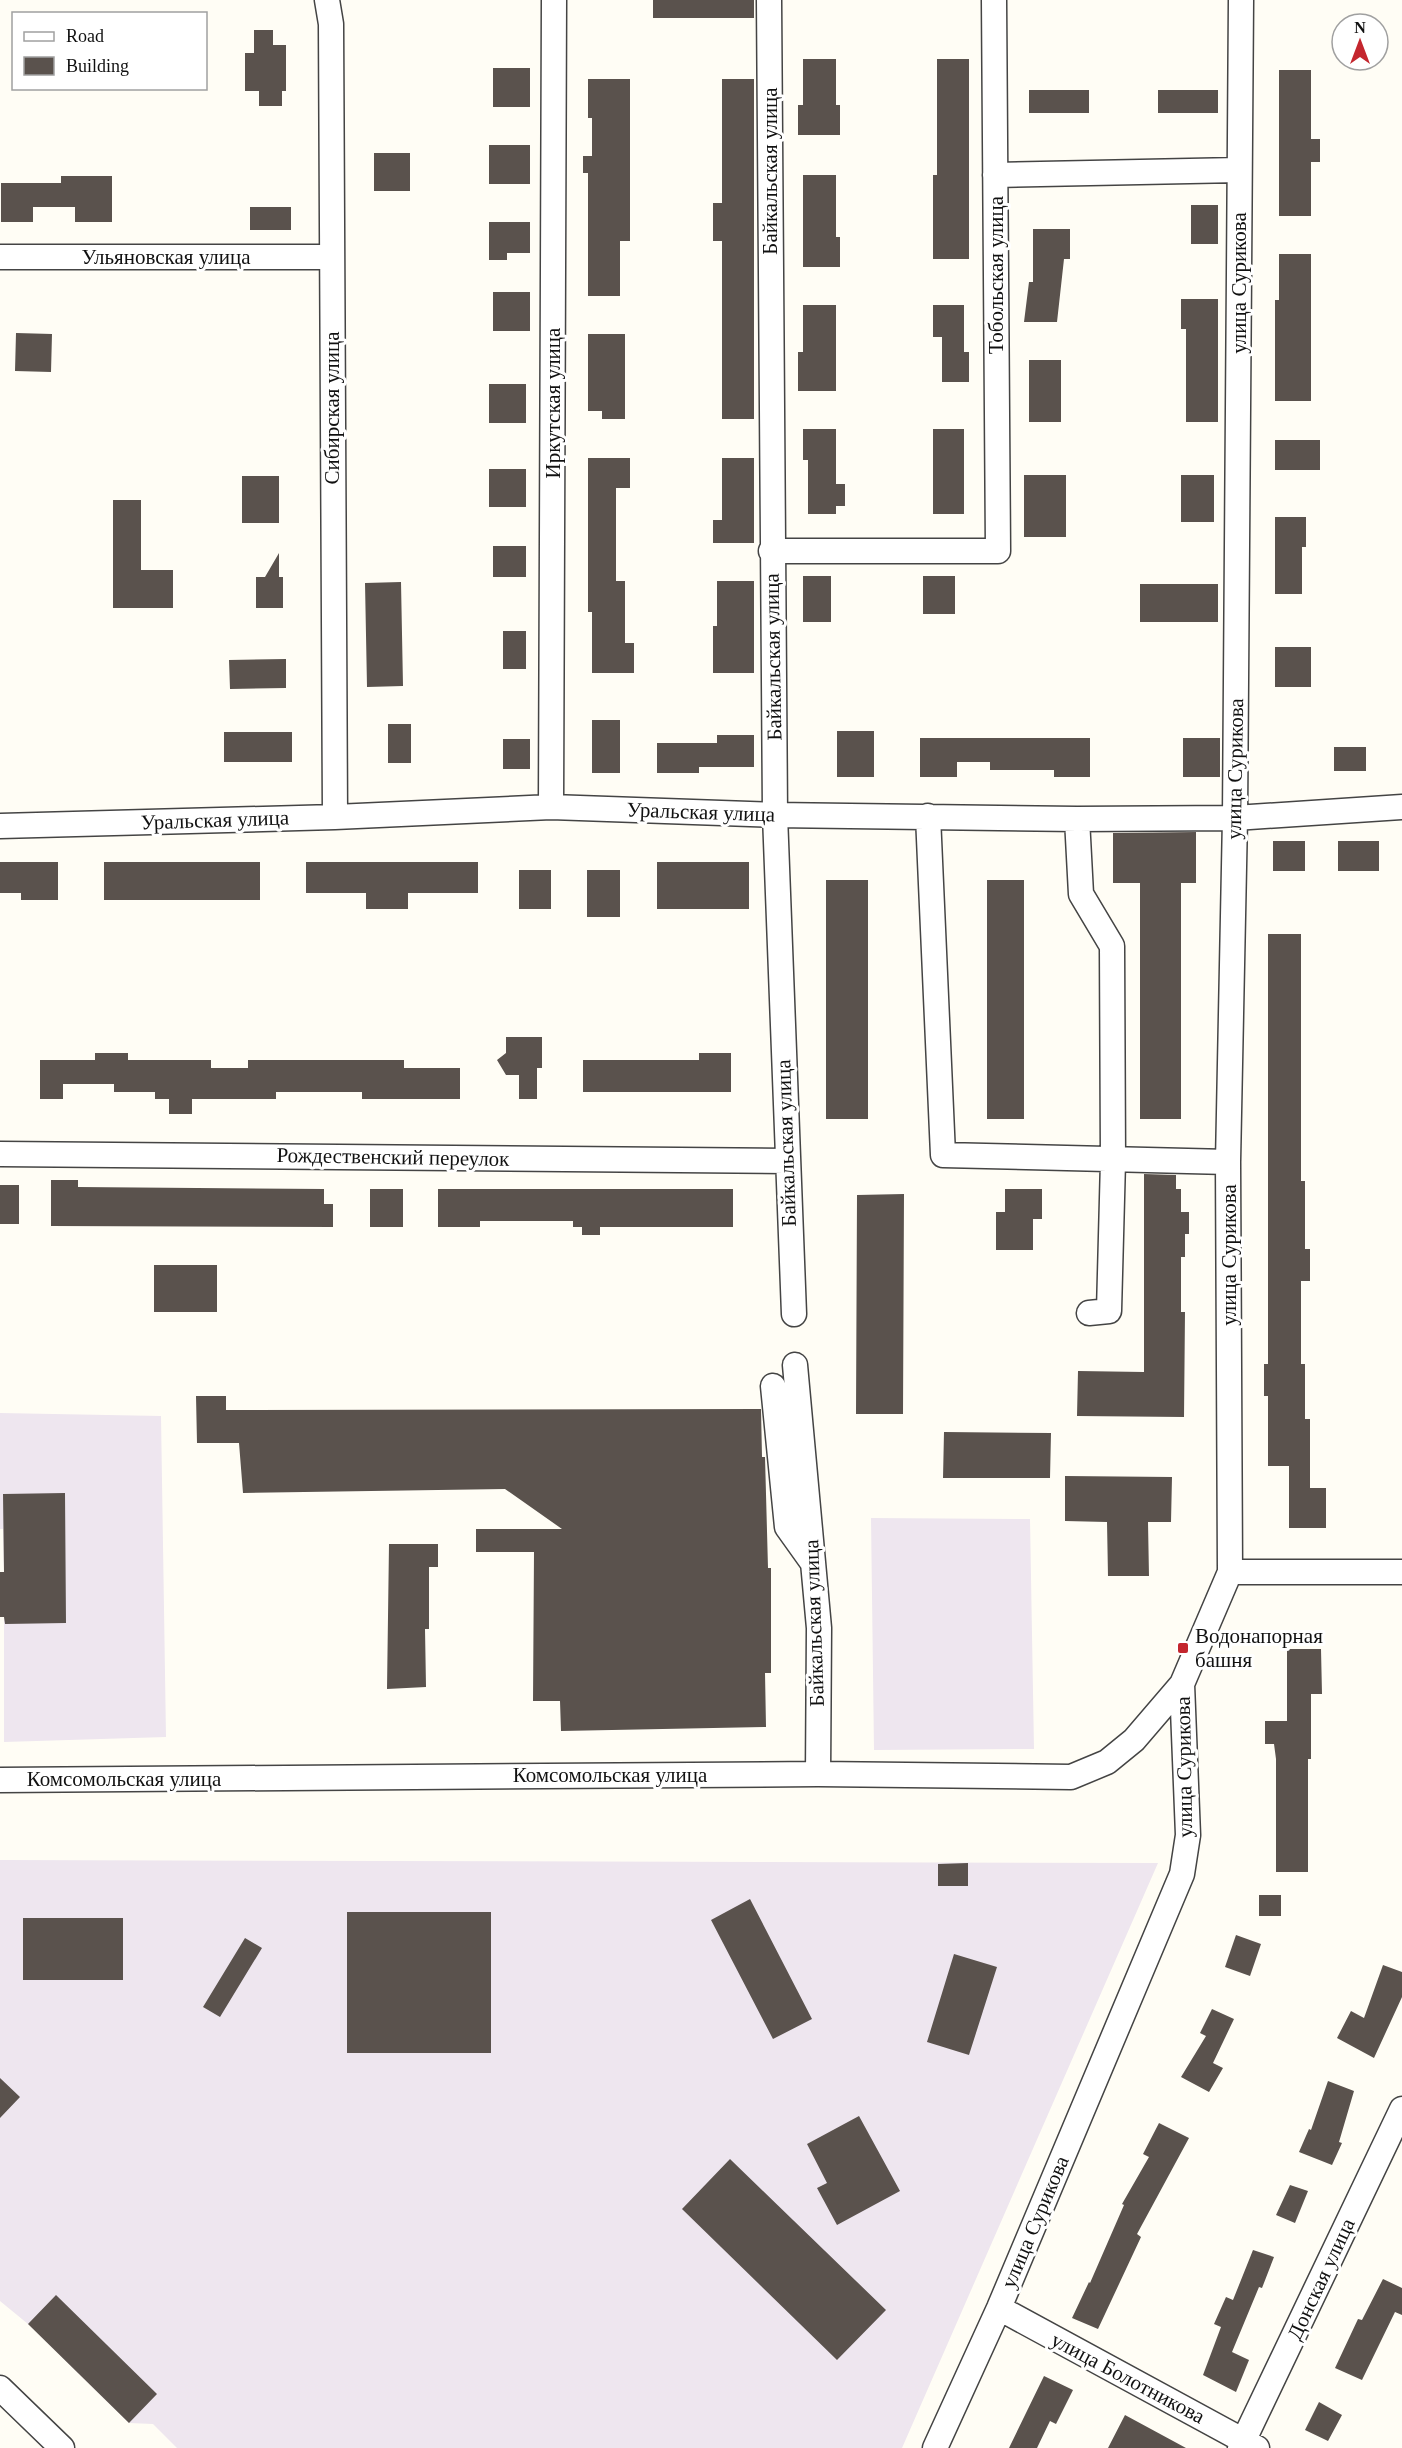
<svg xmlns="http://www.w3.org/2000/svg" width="1402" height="2448" font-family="Georgia,serif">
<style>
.industrial{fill:#eee6ef}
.building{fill:#5a524d}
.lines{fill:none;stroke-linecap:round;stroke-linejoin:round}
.minor-casing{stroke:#444;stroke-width:27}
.minor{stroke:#fff;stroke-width:24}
.poi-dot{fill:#c4262e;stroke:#fff;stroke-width:2}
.labels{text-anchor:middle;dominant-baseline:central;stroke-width:6;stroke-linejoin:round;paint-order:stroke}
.street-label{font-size:21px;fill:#111;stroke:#fff}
.poi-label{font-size:21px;fill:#111;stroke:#fff;text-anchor:start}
</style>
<rect width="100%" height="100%" fill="#fffdf5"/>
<path class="industrial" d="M0,1413l161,3 5,321 -162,5v-170l-1,-43h-3z
M871,1518l159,1 4,230 -160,1z
M0,1860l1158,3 -256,585h-725l-24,-24 -24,-1 -101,-99 -28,-23z"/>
<path class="building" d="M653,0h101v18h-101z
M254,30h19v15h13v46h-4v15h-23v-15h-14v-38h9z
M803,59h33v46h4v30h-42v-30h5z
M937,59h32v200h-36v-84h4z
M493,68h37v39h-37z
M1279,70h32v69h9v23h-9v54h-32z
M588,79h42v162h-10v55h-32v-123h-5v-17h9v-38h-4z
M722,79h32v340h-32v-178h-9v-38h9z
M1029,90h60v23h-60z
M1158,90h60v23h-60z
M489,145h41v39h-41z
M374,153h36v38h-36z
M803,175h33v62h4v30h-37z
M61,176h51v46h-37v-15h-42v15h-32v-39h60z
M1191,205h27v39h-27z
M250,207h41v23h-41z
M489,222h41v31h-23v7h-18z
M1033,229h37v30h-6l-7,63h-33l5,-40h4z
M1279,254h32v147h-36v-101h4z
M493,292h37v39h-37z
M1181,299h37v123h-32v-93h-5z
M803,305h33v86h-38v-39h5z
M933,305h31v47h5v30h-27v-45h-9z
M16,333l36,1 -1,38 -36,-1z
M588,334h37v85h-23v-8h-14z
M1029,360h32v62h-32z
M489,384h37v39h-37z
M803,429h33v55h9v22h-9v8h-28v-54h-5z
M933,429h31v85h-31z
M1275,440h45v30h-45z
M588,458h42v30h-14v93h9v62h9v30h-42v-61h-4z
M722,458h32v85h-41v-23h9z
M489,469h37v38h-37z
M1024,475h42v62h-42z
M1181,475h33v47h-33z
M242,476h37v47h-37z
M113,500h28v70h32v38h-60z
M1275,517h31v30h-4v47h-27z
M493,546h33v31h-33z
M279,553v24h4v31h-27v-31h9z
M803,576h28v46h-28z
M923,576h32v38h-32z
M717,581h37v92h-41v-47h4z
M401,582l2,104 -36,1 -2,-104z
M1140,584h78v38h-78z
M503,631h23v38h-23z
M1275,647h36v40h-36z
M286,659v29l-56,1 -1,-29z
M592,720h28v53h-28z
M388,724h23v39h-23z
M837,731h37v46h-37z
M224,732h68v30h-68z
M717,735h37v32h-55v6h-42v-30h60z
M920,738h170v39h-36v-7h-64v-8h-33v15h-37z
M1183,738h37v39h-37z
M503,739h27v30h-27z
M1334,747h32v24h-32z
M1196,832v51h-15v236h-41v-236h-27v-50z
M1273,841h32v30h-32z
M1338,841h41v30h-41z
M0,862h58v38h-37v-7h-21z
M104,862h156v38h-156z
M306,862h172v31h-70v16h-42v-16h-60z
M657,862h92v47h-92z
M519,870h32v39h-32z
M587,870h33v47h-33z
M826,880h42v239h-42z
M987,880h37v239h-37z
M1268,934h33v247h4v68h5v32h-9v83h4v55h5v69h16v40h-37v-62h-21v-70h-4v-32h4z
M506,1037h36v31h-5v31h-18v-24h-13l-9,-15 9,-7z
M95,1053h33v7h83v8h37v-8h156v8h56v31h-98v-7h-86v7h-84v15h-23v-15h-14v-7h-41v-8h-51v15h-23v-39h55z
M699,1053h32v39h-148v-32h116z
M1144,1174l32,1v14h5v23h8v22h-4v23h-4v55h4l-1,105 -107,-1 1,-45 66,1z
M51,1180h27v7l246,2v15h9v23l-282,-1z
M0,1185h19v39h-19z
M370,1189h33v38h-33z
M438,1189h295v38h-133v8h-18v-8h-9v-6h-93v6h-42z
M1005,1189h37v30h-9v31h-37v-38h9z
M904,1194l-1,220h-47l1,-219z
M154,1265h63v47h-63z
M196,1396h30v14l535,-1 1,48h3l3,111h3v105h-6l1,54 -205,4 -1,-30h-27l1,-149h-58v-23h86l-57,-40 -262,4 -4,-50h-42z
M944,1432l107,1 -1,45h-107z
M1065,1476l107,1 -1,45h-23l1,54h-41l-1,-54 -42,-1z
M65,1493l1,130 -61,1 -1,-7h-4v-45h4l-1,-78z
M389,1544h49v23h-9v62h-4l1,58 -39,2z
M1287,1649h34l1,45h-11v65h-3v113h-32v-113l-2,-15h-9v-23h22z
M968,1863v23h-30v-22z
M1259,1895h22v21h-22z
M750,1899l62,120 -39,20 -62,-119z
M347,1912h144v141h-144z
M23,1918h100v62h-100z
M1236,1935l25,9 -11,32 -25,-9z
M245,1938l17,10 -42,69 -17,-10z
M954,1954l43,13 -28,88 -42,-13z
M1383,1965l19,7v25l-28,61 -37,-20 14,-27 13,7z
M1212,2009l22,10 -21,44 10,5 -14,24 -28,-15 25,-41 -6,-3z
M0,2078l20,19 -20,21z
M1328,2081l26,10 -15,51 3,1 -10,22 -33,-13 10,-23 2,1z
M859,2116l41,75 -63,34 -20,-37 10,-5 -20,-39z
M1159,2123l30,15 -52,96 4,3 -43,92 -26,-11 17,-36 1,1 34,-78 -2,-1 27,-47 -6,-3z
M730,2159l156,151 -49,50 -155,-151z
M1290,2185l18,6 -13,32 -19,-8z
M1253,2250l21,7 -12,31 -3,-1 -27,65 17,8 -13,32 -33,-17 18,-48 -7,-3 12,-27 7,3z
M1383,2279l19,9v27l-7,-3 -33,68 -27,-12 23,-49 4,1z
M56,2295l101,99 -28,29 -101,-99z
M1044,2376l29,14 -17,34 -6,-3 -13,27h-28z
M1319,2402l23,13 -14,26 -23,-11z
M1125,2415l61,33h-78z"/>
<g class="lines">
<g class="minor-casing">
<path id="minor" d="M327,0l4,24 4,793
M769,0l6,815 19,499
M995,175l244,-5
M0,257h331
M771,551h227l-4,-551
M551,807l3,-807
M928,816l15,339 285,7
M1077,819l4,75 31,52 1,215 -4,150 -20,2
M0,826l335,-9 216,-10 224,8 302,4 158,-1 167,-11
M0,1154l787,7
M795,1365l24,263 -1,146
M773,1386l14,141 25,35
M1230,1572h172
M0,1780l818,-6 253,3 36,-15 27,-22 48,-56
M999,2308l258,140
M0,2388l62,60
M935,2448l64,-140 183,-434 6,-39 -6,-151 48,-112 -2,-410 7,-344 6,-818
M1240,2448l162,-339"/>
</g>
<use href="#minor" class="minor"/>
</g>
<rect class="poi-dot" x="1177" y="1642" width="12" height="12" rx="3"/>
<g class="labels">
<g class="street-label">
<text transform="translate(770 171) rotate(-90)">Байкальская улица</text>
<text x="166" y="257">Ульяновская улица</text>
<text transform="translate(996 275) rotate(-90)">Тобольская улица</text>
<text transform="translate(1239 283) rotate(-90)">улица Сурикова</text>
<text transform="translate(553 403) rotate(-90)">Иркутская улица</text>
<text transform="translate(332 408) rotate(-90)">Сибирская улица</text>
<text transform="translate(773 657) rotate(-91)">Байкальская улица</text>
<text transform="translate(1235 769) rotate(-89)">улица Сурикова</text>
<text transform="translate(701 812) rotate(2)">Уральская улица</text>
<text transform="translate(215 820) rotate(-2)">Уральская улица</text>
<text transform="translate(786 1143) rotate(-92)">Байкальская улица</text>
<text transform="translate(393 1157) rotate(1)">Рождественский переулок</text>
<text transform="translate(1229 1255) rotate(-90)">улица Сурикова</text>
<text transform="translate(814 1623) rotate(-92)">Байкальская улица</text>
<text transform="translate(1184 1767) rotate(-91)">улица Сурикова</text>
<text x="610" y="1775">Комсомольская улица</text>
<text x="124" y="1779">Комсомольская улица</text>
<text transform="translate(1035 2222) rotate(-67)">улица Сурикова</text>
<text transform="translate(1321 2279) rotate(-65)">Донская улица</text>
<text transform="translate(1128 2378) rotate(28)">улица Болотникова</text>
</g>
<g class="poi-label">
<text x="1195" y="1636">Водонапорная<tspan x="1195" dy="24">башня</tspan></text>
</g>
</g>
<rect x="12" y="12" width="195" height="78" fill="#ffffff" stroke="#a0a0a0" stroke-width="1.5"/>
<rect x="24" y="32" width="30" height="9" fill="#ffffff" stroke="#a0a0a0" stroke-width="1.5"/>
<text x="66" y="42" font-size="18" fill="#111111">Road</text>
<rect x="24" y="57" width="30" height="18" fill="#5a524d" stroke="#a0a0a0" stroke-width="1.5"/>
<text x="66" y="72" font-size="18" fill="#111111">Building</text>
<g transform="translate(1360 42)"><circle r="28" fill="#ffffff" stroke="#a0a0a0" stroke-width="1.5"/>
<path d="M0-4.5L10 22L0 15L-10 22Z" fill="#c4262e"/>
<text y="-9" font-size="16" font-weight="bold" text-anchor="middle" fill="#111111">N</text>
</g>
</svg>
